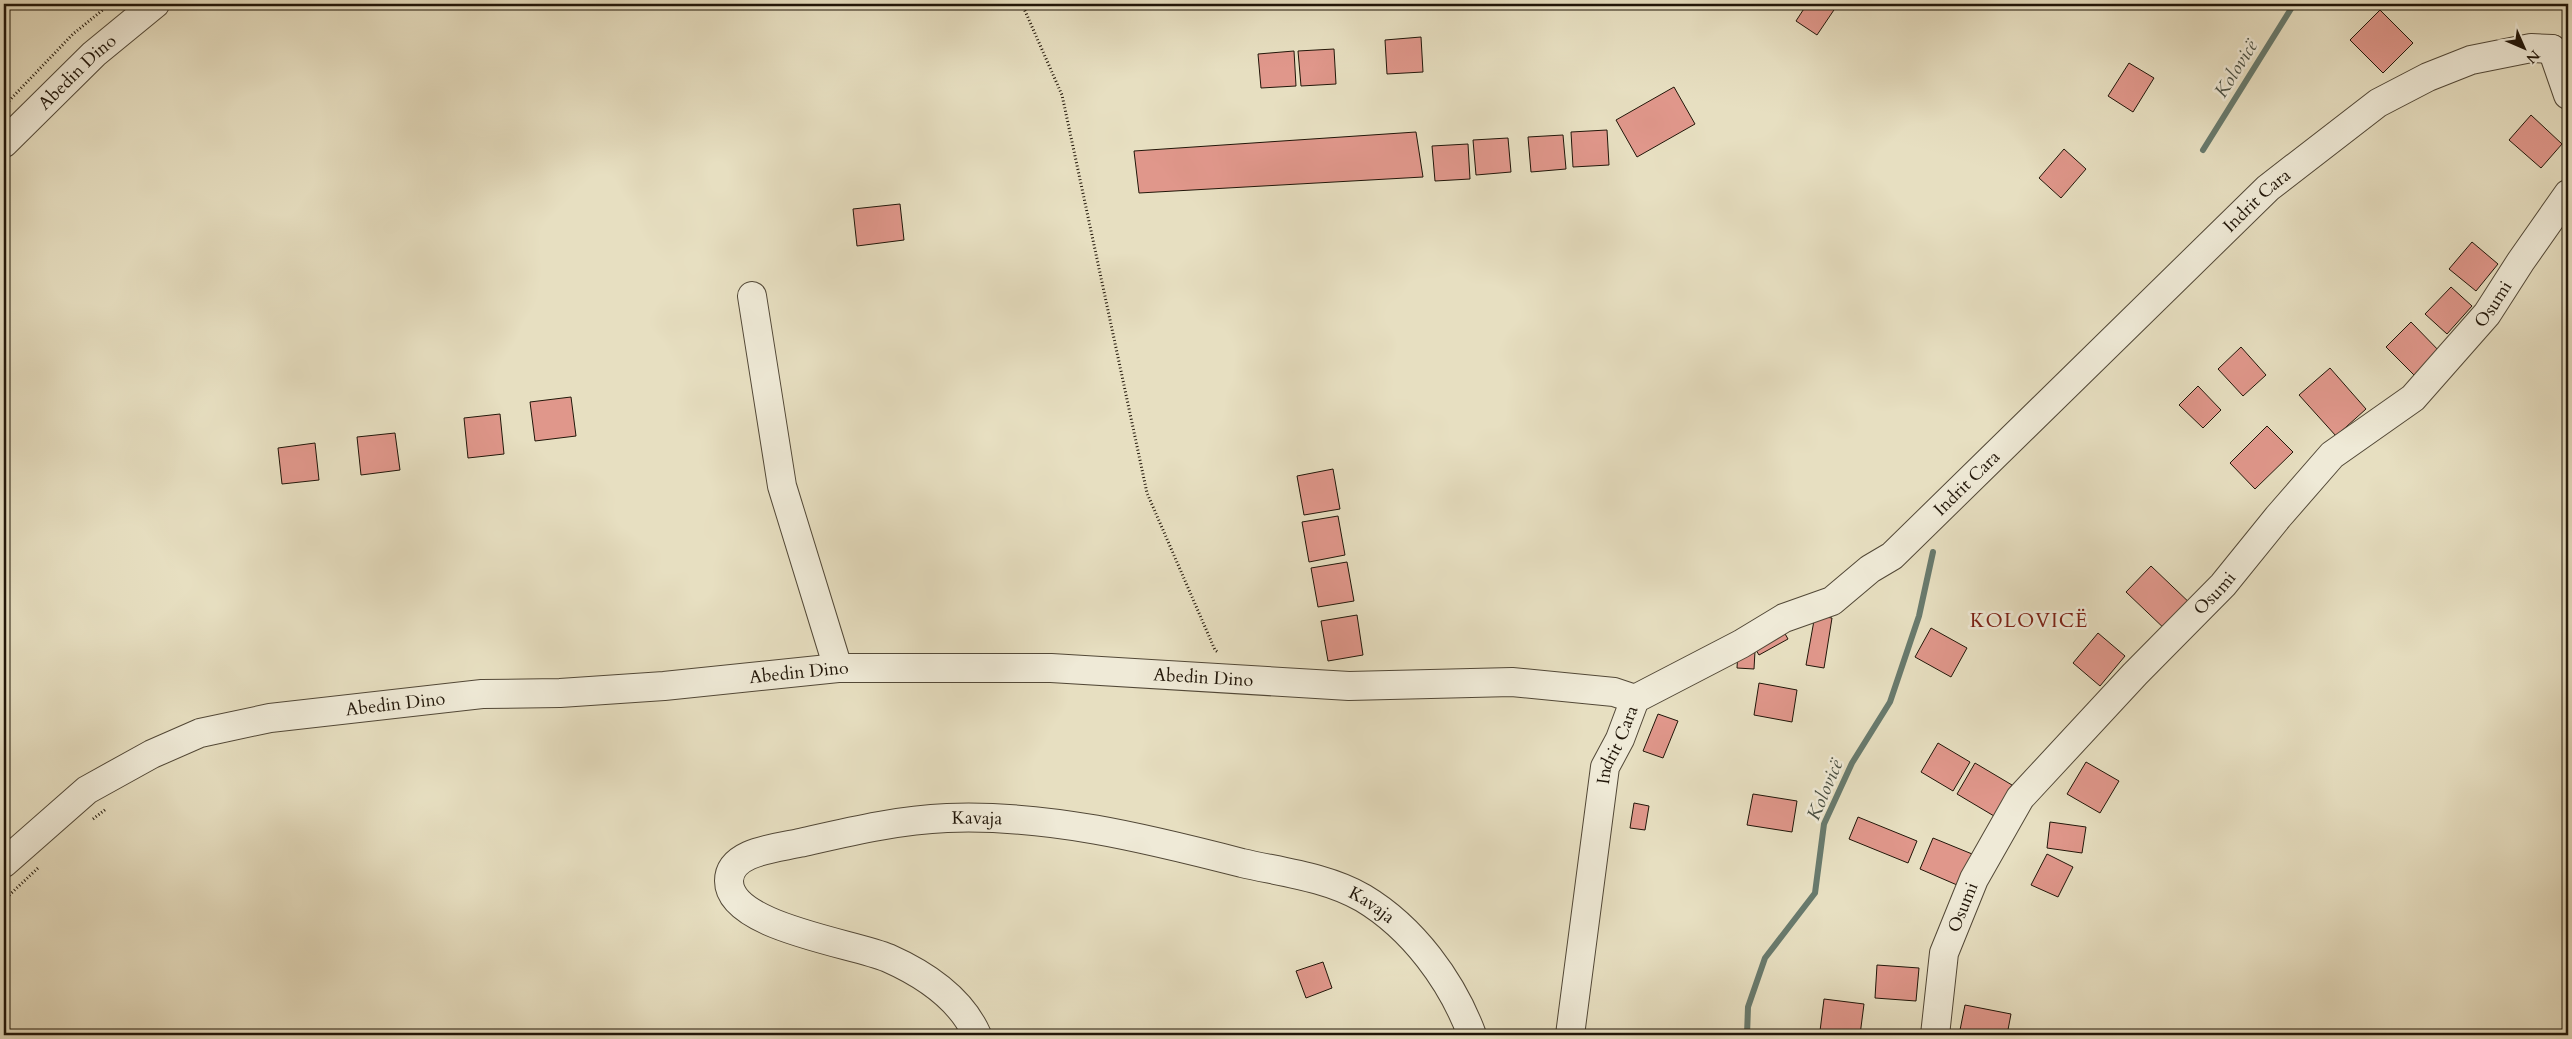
<svg xmlns="http://www.w3.org/2000/svg" width="2572" height="1039" font-family="Cardo,serif">
<style>
.lines{fill:none;stroke-linecap:round;stroke-linejoin:round}
.stream{stroke:#687a6d;stroke-width:6}
.building{fill:#e0978b;stroke:#211609}
.minor-casing{stroke:#524837;stroke-width:30}
.path{stroke:#211609;stroke-width:3;stroke-dasharray:1 2.5;stroke-linecap:butt}
.minor{stroke:#efead7;stroke-width:28}
.labels{text-anchor:middle;dominant-baseline:central;stroke-width:5;stroke-linejoin:round;paint-order:stroke}
.street-label{font-size:18px;fill:#211609;stroke:#efead7}
.water-label{font-size:19px;font-style:italic;fill:#4a5043;stroke:#efead7}
.quarter-label{font-size:20px;letter-spacing:1px;fill:#7a1f14;stroke:#efead7}
</style>
<rect width="100%" height="100%" fill="#e7dfc1"/>
<filter id="stains"><feTurbulence type="fractalNoise" baseFrequency=".004" numOctaves="4"/><feColorMatrix values="0 0 0 0 .2 0 0 0 0 .09 0 0 0 0 .02 0 0 0 .5 -.17"/></filter>
<radialGradient id="worn" r=".72"><stop offset=".6" stop-color="#630" stop-opacity="0"/><stop offset="1" stop-color="#630" stop-opacity=".3"/></radialGradient>
<g class="lines">
<path class="stream" d="M2203,150l91,-146
M1747,1035l1,-28 17,-49 50,-65 9,-69 28,-61 38,-61 29,-86 14,-64"/>
</g>
<path class="building" d="M1807,4h31l-21,31 -21,-14z
M2380,10l33,33 -30,30 -33,-33z
M1421,37l2,35 -36,2 -2,-34z
M1334,49l2,35 -35,2 -3,-35z
M1294,51l2,35 -35,2 -3,-34z
M2129,63l25,15 -21,34 -25,-16z
M1674,87l21,37 -58,33 -21,-37z
M2531,115l31,29 -21,24 -32,-28z
M1607,130l2,35 -36,2 -2,-35z
M1416,132l7,45 -284,16 -5,-42z
M1563,135l3,34 -35,3 -3,-35z
M1508,138l3,34 -35,3 -3,-35z
M1468,144l2,35 -35,2 -3,-35z
M2064,149l22,20 -25,29 -22,-20z
M900,204l4,36 -47,6 -4,-37z
M2472,242l26,22 -22,27 -27,-22z
M2451,287l21,19 -25,28 -22,-20z
M2411,322l32,33 -25,24 -32,-32z
M2241,347l25,28 -23,21 -25,-27z
M2330,368l36,41 -30,27 -37,-41z
M2198,386l23,24 -18,18 -24,-23z
M571,397l5,39 -41,5 -5,-39z
M500,414l4,40 -36,4 -4,-40z
M2267,426l26,26 -38,37 -25,-26z
M395,433l5,37 -39,5 -4,-38z
M315,443l4,37 -37,4 -4,-36z
M1333,469l7,40 -36,6 -7,-39z
M1338,516l7,39 -36,7 -7,-40z
M1347,562l7,39 -36,6 -7,-39z
M2151,566l43,41 -25,26 -43,-41z
M1357,615l6,40 -35,6 -7,-40z
M1815,615l17,3 -8,50 -18,-3z
M1780,625l8,14 -29,16 -8,-13z
M1931,628l36,20 -16,29 -36,-20z
M2098,633l27,23 -25,30 -27,-23z
M1738,650l17,1 -1,18 -17,-1z
M1759,683l38,7 -5,32 -38,-7z
M1658,714l20,7 -15,37 -20,-7z
M1938,743l32,19 -17,29 -32,-19z
M2086,762l33,19 -19,32 -33,-19z
M1975,763l37,22 -18,31 -37,-22z
M1753,794l44,7 -5,31 -45,-7z
M1634,803l15,3 -4,24 -15,-2z
M1858,817l59,24 -9,22 -59,-24z
M2050,822l36,5 -4,26 -35,-5z
M1933,838l44,18 -13,32 -44,-19z
M2047,854l26,13 -15,30 -27,-12z
M1323,962l9,26 -26,10 -10,-27z
M1877,965l42,3 -3,33 -41,-3z
M1824,999l40,5 -4,31 -40,-4z
M1965,1005l46,9 -4,21h-20l-27,-5z"/>
<g class="lines">
<g class="minor-casing">
<g id="minor">
<path d="M2552,49l16,46"/>
<path id="s1" d="M4,143l90,-89 61,-50"/>
<path d="M752,296l30,190 56,182"/>
<path id="s2" d="M4,863l83,-73 65,-36 48,-21 70,-15 212,-24 78,-1 104,-7 174,-18h213l298,18 163,-4 102,10 21,7"/>
<path id="s3" d="M977,1035c-16,-36 -53,-61 -89,-77 -35,-15 -159,-31 -159,-77 0,-30 49,-33 70,-38 49,-11 98,-23 148,-25 100,-4 198,20 295,45 39,9 85,14 121,35 50,30 89,83 109,137"/>
<path id="s4" d="M1570,1035l35,-268 15,-28 15,-40 106,-55 43,-26 48,-17 38,-32 22,-13 376,-368 110,-85 50,-26 43,-17 60,-12 21,1"/>
<path id="s5" d="M1935,1035l9,-82 30,-74 46,-81 115,-124 88,-89 55,-68 54,-62 81,-57 74,-84 34,-53 47,-67"/>
</g>
</g>
<path class="path" d="M1022,4l40,91 85,398 68,157 4,3
M4,106l69,-72 37,-30
M93,819l13,-10
M4,900l34,-32"/>
<use href="#minor" class="minor"/>
</g>
<g class="labels">
<g class="street-label">
<text stroke="none"><textPath href="#s1" startOffset="102">Abedin Dino</textPath></text>
<text stroke="none"><textPath href="#s4" startOffset="1150">Indrit Cara</textPath></text>
<text stroke="none"><textPath href="#s5" startOffset="942">Osumi</textPath></text>
<text stroke="none"><textPath href="#s4" startOffset="745">Indrit Cara</textPath></text>
<text stroke="none"><textPath href="#s5" startOffset="538">Osumi</textPath></text>
<text stroke="none"><textPath href="#s2" startOffset="840">Abedin Dino</textPath></text>
<text stroke="none"><textPath href="#s2" startOffset="1245">Abedin Dino</textPath></text>
<text stroke="none"><textPath href="#s2" startOffset="435">Abedin Dino</textPath></text>
<text stroke="none"><textPath href="#s4" startOffset="295">Indrit Cara</textPath></text>
<text stroke="none"><textPath href="#s3" startOffset="571">Kavaja</textPath></text>
<text stroke="none"><textPath href="#s3" startOffset="978">Kavaja</textPath></text>
<text stroke="none"><textPath href="#s5" startOffset="132">Osumi</textPath></text>
</g>
<g class="water-label">
<text transform="translate(2236 69) rotate(-58)">Kolovicë</text>
<text transform="translate(1825 790) rotate(-67)">Kolovicë</text>
</g>
<g class="quarter-label">
<text x="2029" y="620">KOLOVICË</text>
</g>
</g>
<rect width="2572" height="1039" fill="none" stroke="#e7dfc1" stroke-width="20"/>
<rect x="5" y="5" width="2562" height="1029" fill="none" stroke="#211609" stroke-width="2.5"/>
<rect x="10" y="10" width="2552" height="1019" fill="none" stroke="#211609"/>
<g transform="translate(2524 48) rotate(135)" stroke="#efead7" stroke-width="4" paint-order="stroke">
<path d="M0-4L9 19L0 12L-9 19Z" fill="#211609"/>
<text y="-8" font-size="14" font-weight="bold" text-anchor="middle" fill="#211609">N</text>
</g>
<rect width="100%" height="100%" filter="url(#stains)"/>
<rect width="100%" height="100%" fill="url(#worn)"/>
</svg>
